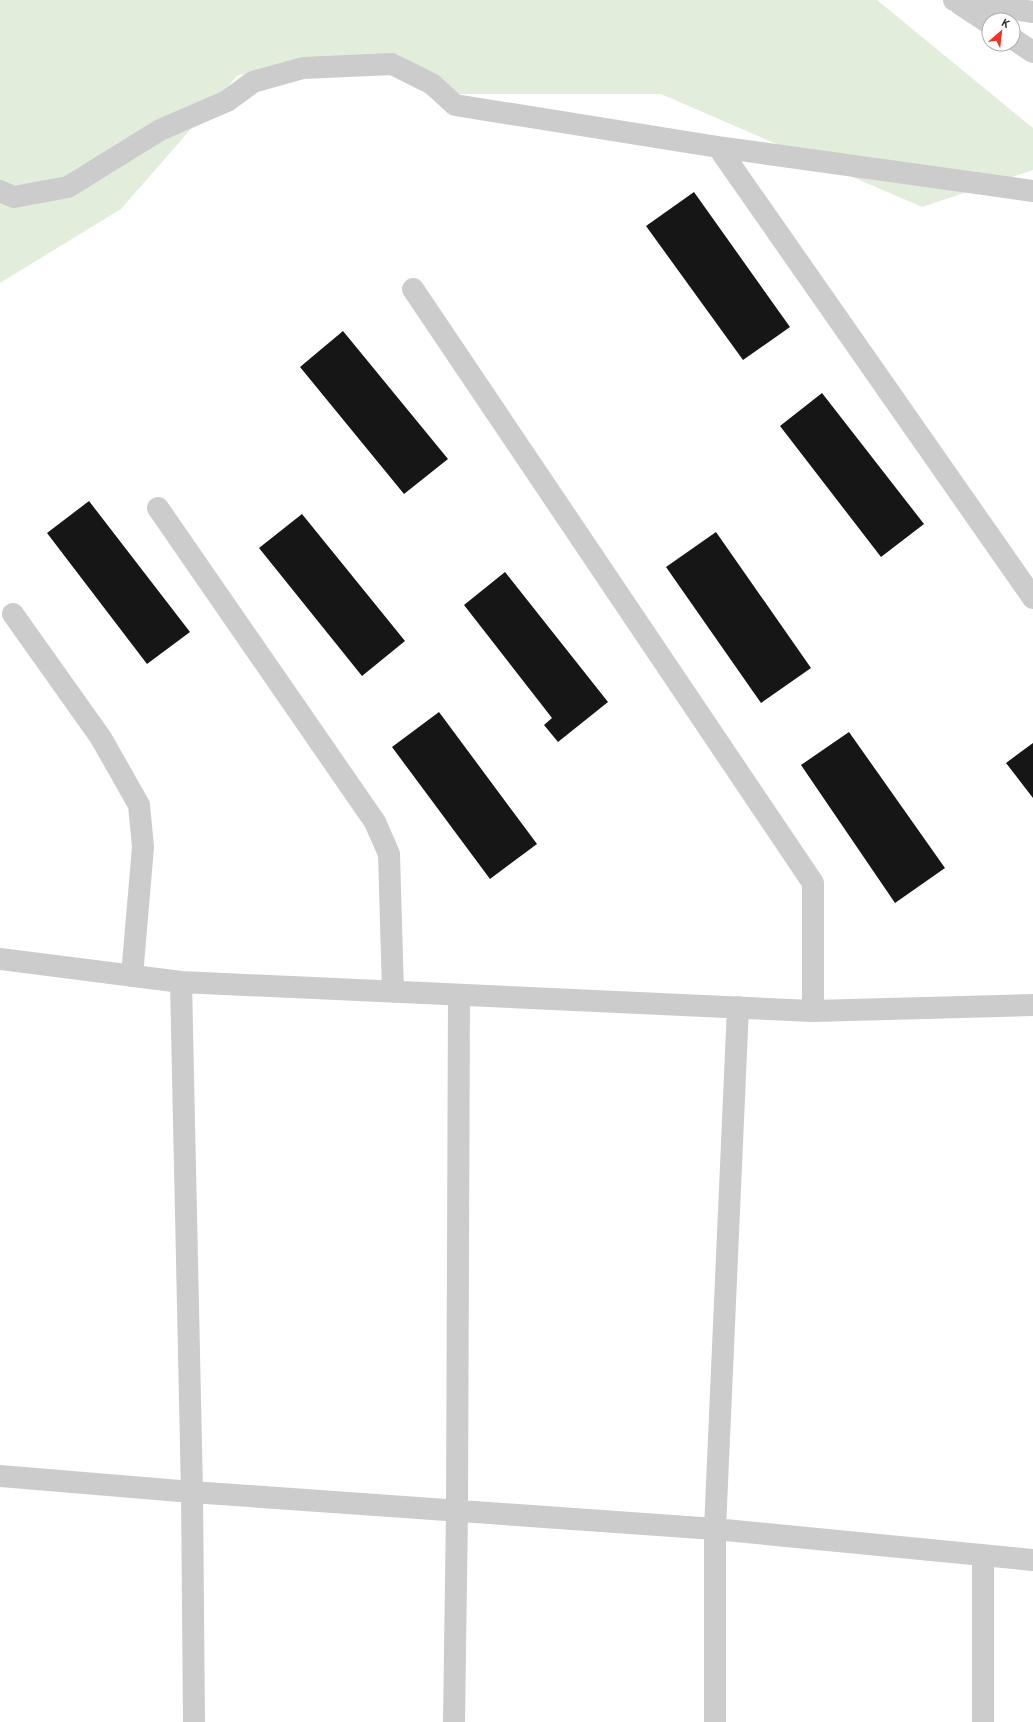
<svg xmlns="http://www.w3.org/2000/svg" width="1033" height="1722" font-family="'DM Sans',sans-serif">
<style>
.green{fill:#e2eedb}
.building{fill:#161616}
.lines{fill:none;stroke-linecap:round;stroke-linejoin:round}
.minor{stroke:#ccc;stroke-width:22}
</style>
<rect width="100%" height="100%" fill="#fff"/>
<path class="green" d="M0,0h877l156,128v42l-111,37 -261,-113h-203l-60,-40 -160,21 -117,134 -121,74z"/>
<path class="building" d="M694,192l96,135 -47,33 -97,-134z
M343,331l105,128 -44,35 -104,-127z
M822,393l102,131 -43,33 -101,-131z
M89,501l101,131 -43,32 -100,-131z
M302,514l103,127 -43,35 -103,-128z
M716,532l95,136 -50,35 -95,-136z
M505,572l103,130 -50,40 -14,-17 8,-7 -88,-113z
M439,712l98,132 -47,35 -98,-132z
M849,732l96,136 -50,35 -94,-138z
M1033,743v55l-27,-35z"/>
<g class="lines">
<path class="minor" d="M954,0l79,12
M960,4l29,19
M1013,39l20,13
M718,147l315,451
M0,191l14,6 54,-10 92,-57 67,-29 26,-19 50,-14 89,-4 40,20 23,21 263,42 315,44
M413,289l400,594v128
M158,508l217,314 14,32 4,138
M13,614l88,124 38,67 4,42 -11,129
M0,959l181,23 632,29 220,-6
M181,982l11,510 2,230
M0,1476l192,16 523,37 318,31
M454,1722l3,-211 2,-516
M715,1722v-193l23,-522
M983,1722v-166"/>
</g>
<g transform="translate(1001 32) rotate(28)"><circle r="19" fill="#ffffff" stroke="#acacac"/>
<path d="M0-3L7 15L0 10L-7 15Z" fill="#f63121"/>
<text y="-6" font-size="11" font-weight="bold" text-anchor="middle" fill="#2f2f2f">K</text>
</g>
</svg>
